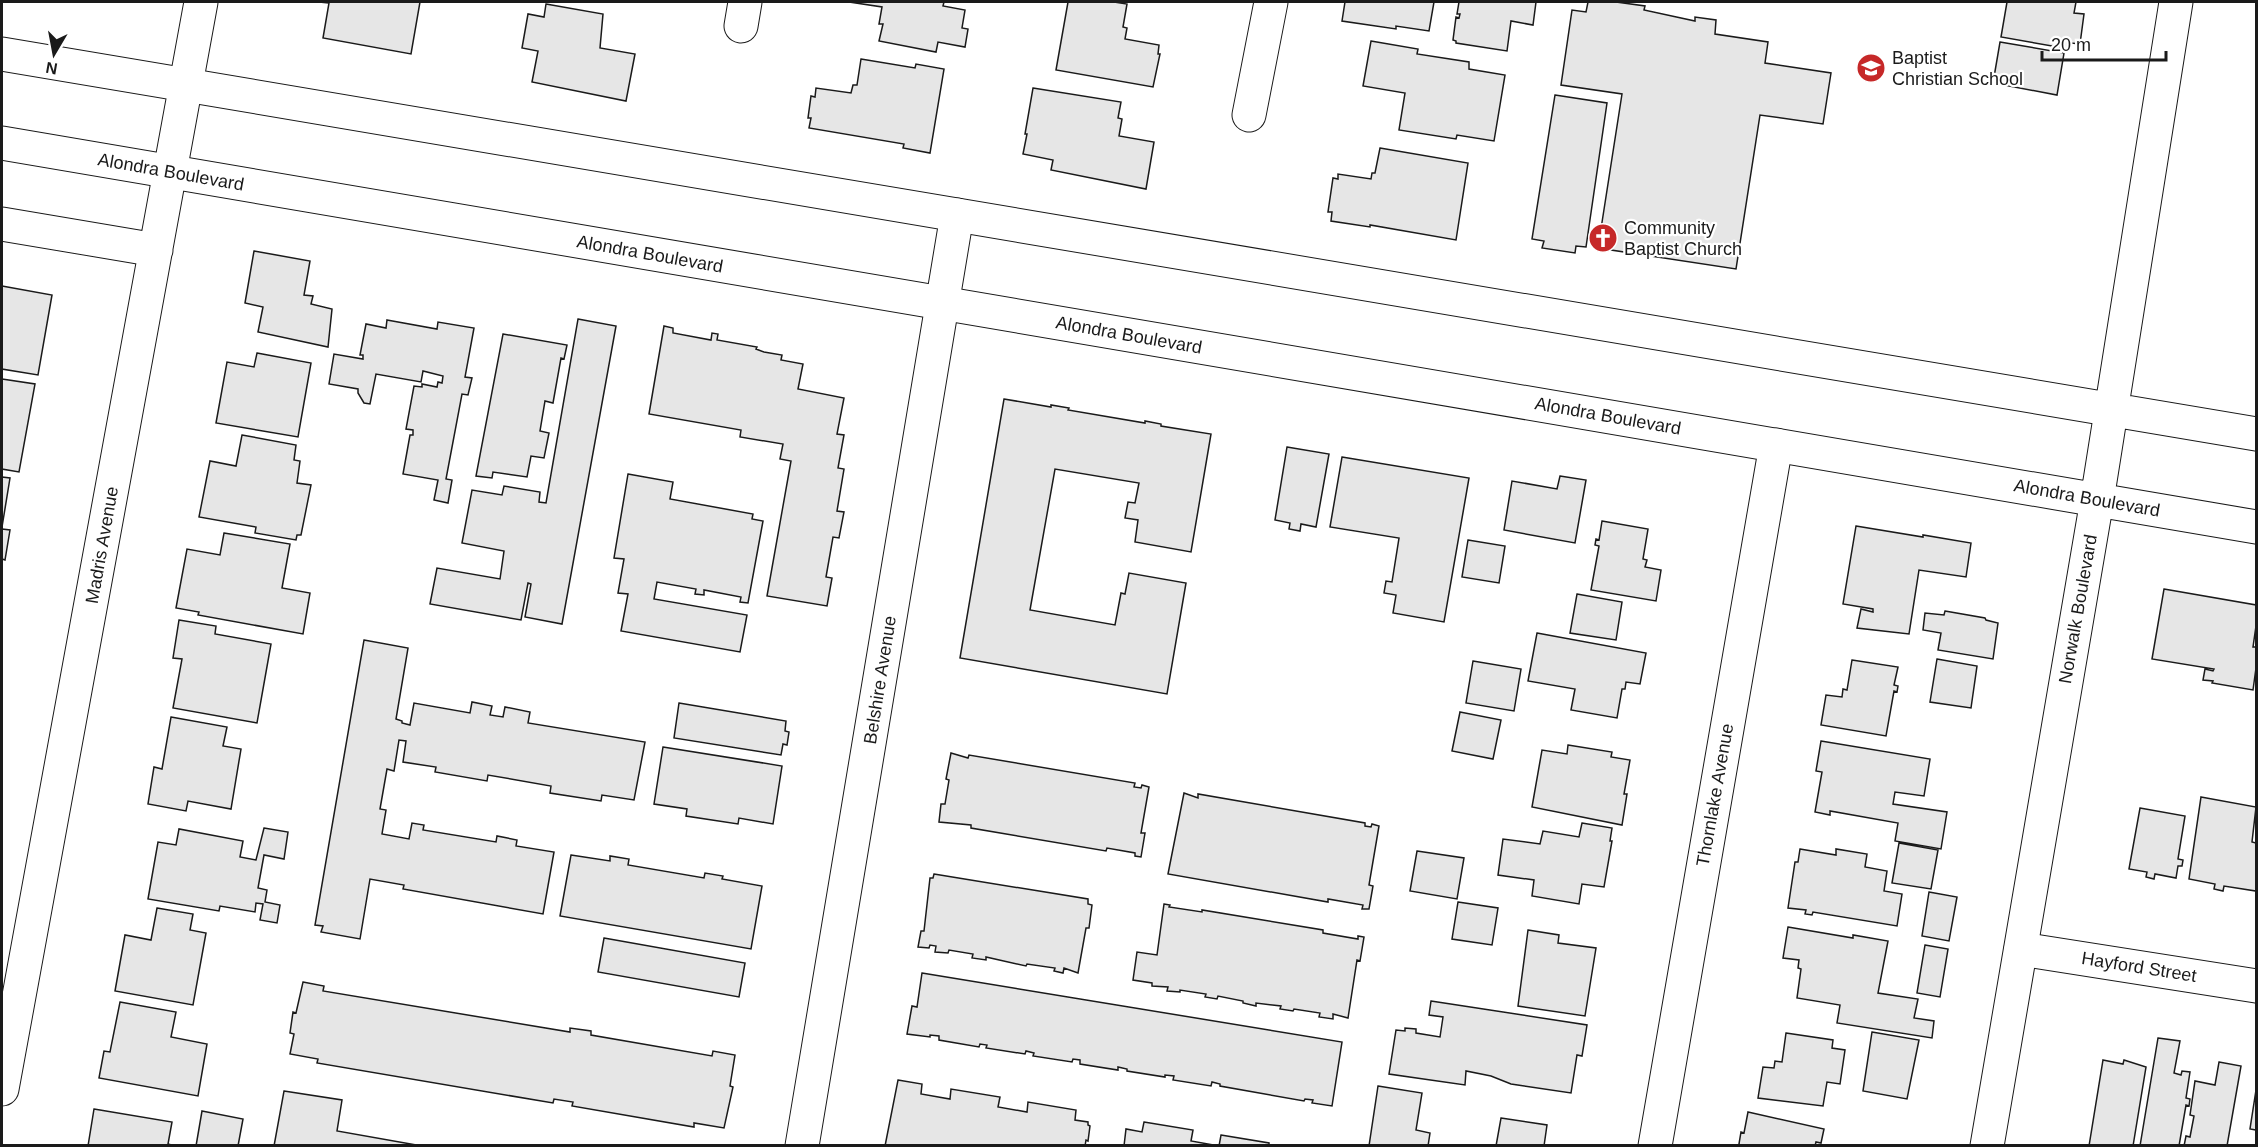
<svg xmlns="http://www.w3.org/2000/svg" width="2258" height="1147" font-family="Helvetica,sans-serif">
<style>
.building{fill:#e6e6e6;stroke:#1a1a1a;stroke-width:1.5}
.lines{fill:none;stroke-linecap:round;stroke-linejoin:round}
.street-casing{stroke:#1a1a1a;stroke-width:35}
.secondary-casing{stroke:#1a1a1a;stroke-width:35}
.street{stroke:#fff;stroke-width:33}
.secondary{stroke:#fff;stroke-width:33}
.labels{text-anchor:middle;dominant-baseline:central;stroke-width:4.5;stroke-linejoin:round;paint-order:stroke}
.poi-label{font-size:18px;fill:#1a1a1a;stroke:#fff;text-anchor:start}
.street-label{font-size:18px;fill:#1a1a1a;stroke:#fff}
</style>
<rect width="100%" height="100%" fill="#fff"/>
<path class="building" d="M319,2h101l-9,52 -88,-16 6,-35z
M849,2h95l-1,4 22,4 -3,18 6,1 -3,18 -27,-5 -2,10 -57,-11 4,-17h-4l3,-17z
M1068,2h46l13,2 -4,23 4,1 -2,11 34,6 -1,9h2l-7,33 -97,-17z
M1345,2h89l-5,29 -33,-5v3l-54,-8z
M1459,2h77l-3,23 -22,-4 -4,30 -51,-8v-2l-3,-1 3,-23 3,1 1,-4h-3z
M1588,2h28l29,4 -1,4 51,11v-4l21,3 -1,14 53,8 -3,21 66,10 -8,51 -63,-9 -24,154 -138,-21 24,-154 -61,-9 11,-75 14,2z
M2007,2h69l-2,11 10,1 -4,30 -9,-1 -2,6 -68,-12z
M546,4l57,10 -3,34 35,6 -9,47 -94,-19 6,-31 -16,-3 6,-34 16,3z
M1371,41l47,8 -1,5 52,8v7l36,6 -11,66 -37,-6 -1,4 -57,-9 6,-37 -42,-7z
M2000,42l64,11 -7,42 -64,-12z
M861,59l54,9 1,-4 28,5 -14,84 -27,-5 1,-4 -95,-16 2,-10h-3l3,-22 4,1 1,-9 35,5 2,-8h4z
M1033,88l88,14 -3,16 4,1 -3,17 35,6 -8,47 -95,-19 2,-10 -30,-6 4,-20h-2z
M1555,95l52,8 -21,144 -10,-1 -1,7 -33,-5 2,-7 -12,-2z
M1380,148l88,15 -12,77 -86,-15v2l-39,-6 1,-9h-4l5,-34 5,1v-5l33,5 1,-6h3z
M254,251l56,10 -6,34 9,1 -2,8 21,5 -4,38 -70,-15 5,-25 -18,-4z
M2,286l50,9 -14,80 -36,-6z
M578,319l38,7 -54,298 -37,-7 6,-33 -3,-1 -7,37 -91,-16 7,-36 63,11 4,-28 -42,-8 10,-53 30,5 2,-9 36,6 -1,10 7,1z
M387,320l50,9 1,-7 36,6 -9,49 7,1 -4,17 -6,-1 -16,85 6,1 -4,23 -14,-3 4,-20 -35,-6 7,-39h3v-5l-7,-1 8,-43 8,1v-3l15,3 1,-5 4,1 1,-7 -20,-5 -2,11 -45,-8 -6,30 -6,-1 -6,-10v-4l-29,-5 5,-30 29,5v-4h-3l6,-31 20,4z
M664,326l9,2v5l38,7 1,-7 6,1 -1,6 40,7 -1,2 8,3 18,3 -1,5 22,4 -5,25 46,9 -7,36 7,1 -6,33 6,1 -7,42 7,1 -5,26 -6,-1 -7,40 6,1 -5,28 -60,-10 24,-135 -11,-2 3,-15 -43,-7 1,-7 -92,-16z
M503,334l64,11 -3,14 -3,-1 -8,45 -8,-2 -5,30 9,2 -5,25 -13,-2 -4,21 -34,-5 -1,6 -16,-2z
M257,353l54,10 -13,74 -82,-14 11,-61 27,5z
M2,379l33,5 -16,88 -17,-3z
M1004,399l47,8v-2l18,3 -1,2 77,13v-2l16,3v2l50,8 -20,118 -56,-10 3,-22 -13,-2 3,-16 7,1 4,-20 -84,-14 -25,141 85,15 6,-32 4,1 4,-21 57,10 -19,111 -207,-36z
M242,435l54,10 -2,15 6,1 -3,22 14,2 -10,50h-4l-1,5 -41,-7 1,-6 -57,-10 11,-56 26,5z
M1287,447l42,7 -13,73 -15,-3 -1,7 -11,-2 1,-6 -15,-3z
M1342,457l127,21 -25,144 -51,-9 3,-18 -12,-2 2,-12 6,1 7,-44 -69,-11z
M628,474l45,8 -3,17 83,15 -1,5 11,2 -15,82 -8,-1 1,-5 -37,-7v5l-9,-1 1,-5 -39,-7 -3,17 93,16 -7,37 -119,-21 7,-37 -10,-1 6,-34 -10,-1z
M1560,476l26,4 -11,63 -71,-13 8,-49 45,8z
M2,477l8,1 -8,49z
M1602,521l46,8 -5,30 4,1 -2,7 16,3 -5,31 -65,-11 8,-44 -4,-1 1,-6 3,1z
M1856,526l67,11v-2l48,8 -5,34 -47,-7 -10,64 -52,-6 4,-19 12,3v-3l-30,-5z
M2,529l8,1 -5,30 -3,-1z
M224,533l66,11 -8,44 28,5 -7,41 -105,-19 1,-3 -23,-4 11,-59 33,6z
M1468,540l37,6 -6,37 -37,-6z
M2164,589l92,16v21l-3,21h3v21l-3,22 -41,-7 1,-2 -10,-1 2,-11 8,2 1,-2 -62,-10z
M1577,594l45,8 -6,38 -46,-7z
M1945,611l40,7 1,2 12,3 -5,36 -55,-9 3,-17 -18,-3 2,-17 19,2z
M179,620l37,6 -1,8 56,10 -14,79 -84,-15 9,-49 -9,-1z
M1537,633l109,20 -6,31 -14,-2 -1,7h-3l-5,29 -46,-8 4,-21 -47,-8z
M364,640l44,8 -12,71 6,2v2l8,2 4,-22 56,10 2,-11 20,4 -2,9 13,2 2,-10 25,5 -2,11 117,19 -11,58 -32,-5 -1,6 -51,-8 1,-7 -63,-11 -1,6 -52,-9 1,-5 -33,-5 3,-21 -7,-1 -5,31 -7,-2 -7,40 6,1 -4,24 27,5 3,-16 12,2 -1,5 73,12 1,-6 20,4 -1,6 38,6 -11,62 -140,-25 1,-4 -34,-6 -10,60 -39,-7 2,-6 -8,-1z
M1937,659l40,7 -6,42 -41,-6z
M1852,660l46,7 -4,18 4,1 -1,6 -3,-1 -8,45 -65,-11 5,-30 16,2 1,-8 4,1z
M1473,661l48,8 -7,42 -48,-8z
M679,703l107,18 -1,10 4,1 -2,13 -4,-1 -2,11 -107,-17z
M1460,712l41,8 -8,39 -41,-8z
M171,717l56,10 -4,19 18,3 -10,60 -43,-8 -2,10 -38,-7 6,-37 8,2z
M1821,741l109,18 -6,37 -29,-4 -2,12 54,8 -6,37 -46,-8 3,-18 -68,-12v4l-15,-3 7,-40 -6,-1z
M1568,745l44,7 -1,5 19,3 -6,34h3l-5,31 -90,-18 10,-57 25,4z
M663,747l119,19 -9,58 -34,-6 -1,6 -52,-8 1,-7 -33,-5z
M951,753l17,5 1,-3 166,28 -1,4 7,1 1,-3 7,2 -8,46h4l-4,24 -6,-1v-3l-28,-5 -1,3 -135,-23v-3l-32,-3 2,-18h4l4,-24 -3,-1z
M1184,793l14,5v-4l167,29v3l6,1 1,-3 7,2 -10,59 4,1 -4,23h-7l1,-4 -35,-6v3l-160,-28z
M2201,797l55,10 -4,35 4,1v48l-32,-5 -1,5 -9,-2 1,-5 -26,-5z
M2140,808l45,8 -7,43 5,1 -1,6h-4l-2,12 -21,-4 -1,5 -8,-2 1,-5 -18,-3z
M1582,823l30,5 -2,13h2l-8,46 -22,-3 -3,20 -47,-8 2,-16 -36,-5 5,-36 37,5 3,-13 36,6z
M264,828l24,4 -4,27 -20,-4 -6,33 9,2 -2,12 15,3 -3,18 -17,-3 3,-16 -7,-1 -1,9 -35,-6 -1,5 -71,-12 10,-57 18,3 3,-16 64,12 -3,16 16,3z
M1899,843l39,7 -7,39 -39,-6z
M1800,849l36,6v-6l31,5 -2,13 22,4 -3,20 18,3 -5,32 -84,-14 -1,3 -7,-1 1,-4 -18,-2 7,-46h3z
M1417,851l47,7 -7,41 -47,-8z
M571,855l39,6v-5l19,3 -1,6 76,13 1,-5 18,3 -1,3 40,7 -11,63 -191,-33z
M934,874l154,25v5l4,1 -3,23h-3l-8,45 -14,-5 -1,5 -9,-2 1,-3 -28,-4 -1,2 -40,-9v3l-14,-2 1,-4 -24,-4 -1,3 -13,-1 1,-6 -6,-1 -1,3 -11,-1 3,-16h3l6,-53h3z
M1929,892l28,5 -8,44 -27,-5z
M1458,902l40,6 -6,37 -40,-6z
M1164,904l6,1 -1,2 33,5v-2l121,20v3l35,6v-3l6,1 -4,24 -3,-1 -9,58 -15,-4v5l-14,-2 1,-4 -26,-4 -1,2 -13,-2 1,-3 -25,-3v3l-13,-3v-2l-25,-5 -1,3 -12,-2 1,-3 -26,-4v2l-13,-1 1,-4 -16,-1v-3l-19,-3 4,-28 20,3z
M157,908l36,6 -3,16 16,3 -13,72 -78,-14 10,-56 26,5z
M1788,927l65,11v-3l35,6 -10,52 40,6 -4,19 20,3 -2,17 -95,-15 3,-18 -43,-7 4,-29 -3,-1 1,-8 -16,-2z
M1528,930l31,5 -1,8 38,5 -11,68 -67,-10z
M604,938l141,25 -6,34 -141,-25z
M1925,945l23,4 -8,48 -23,-4z
M922,973l420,69 -10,64 -20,-3 1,-3 -8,-1 -1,2 -84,-15v-2l-8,-2 -1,4 -38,-6 1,-4 -9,-1v2l-38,-6v-2l-9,-2v3l-38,-6v-4l-7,-1 -1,3 -39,-6 1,-3 -8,-2 -1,3 -39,-6 1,-3 -7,-1 -1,3 -40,-7v-4l-9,-1v2l-23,-3 5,-28 5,1z
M303,982l21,4 -1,5 247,41v-4l21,3v4l121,21 1,-5 22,4 -5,31 3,1 -9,41 -30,-5v4l-122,-21 1,-4 -19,-3 -1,4 -236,-40 1,-4 -28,-5 4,-20 -4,-1 3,-21 3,1z
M1431,1001l156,24 -5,31 -5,-1 -6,38 -60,-9 -20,-8 -25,-5 -1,14 -76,-11 7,-44 9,1v-3l11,1v4l24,4 3,-20 -14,-2z
M120,1002l56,10 -5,25 36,7 -9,52 -99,-18 5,-27 6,1z
M1872,1032l47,8 -12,59 -44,-8z
M1786,1033l47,7 -1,8 13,2 -5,34 -13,-2 -4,24 -65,-8 5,-31 11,1 1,-7 7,1z
M2158,1038l22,3 -6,32 7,2 1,-4 8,1 -4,26 4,1 -1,7 -3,-1 -7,41h-39z
M2103,1060l20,4 1,-4 22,7 -13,79h-44z
M2219,1062l22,4 -14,80h-43l2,-10 4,1 4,-21 -4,-1 5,-34 20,4z
M898,1080l24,4 -1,10 29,5 1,-10 49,8 -2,10 29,5 1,-10 48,8 -1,10 13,2v3l2,1 -2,15 -2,-1 -1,6h-200z
M1378,1086l44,7 -6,37 14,3 -2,13h-59z
M2256,1090v40l-6,-1z
M284,1091l58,9 -5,31 85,15h-148z
M94,1109l78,13 -4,22 7,2h-87z
M202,1111l41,8 -5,27h-42z
M1748,1112l76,17 -3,14 -5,-1 -1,4h-73l-3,-2 2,-12 3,1z
M1501,1118l46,7 -3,21h-48z
M1144,1122l49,8 -2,11 28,5h-95l2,-17 16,3z
M1221,1135l48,8v3h-50z"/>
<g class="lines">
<g class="street-casing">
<path id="street" d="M741,26l4,-24
M1249,115l22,-113
M2,224l154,26
M2021,949l235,37
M2,1089l199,-1087
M802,1146l155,-931
M1655,1146l121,-701"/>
</g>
<g class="secondary-casing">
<path id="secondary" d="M2,54l2254,380
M2,143l2254,384
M1987,1146l110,-646 79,-498"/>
</g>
<use href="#street" class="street"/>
<use href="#secondary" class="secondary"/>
</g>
<defs>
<g id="school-disc" transform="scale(1.5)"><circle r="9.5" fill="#c62828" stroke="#fff"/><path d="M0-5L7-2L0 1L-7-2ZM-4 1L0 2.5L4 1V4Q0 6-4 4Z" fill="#fff"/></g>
<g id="church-disc" transform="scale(1.5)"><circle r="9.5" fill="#c62828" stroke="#fff"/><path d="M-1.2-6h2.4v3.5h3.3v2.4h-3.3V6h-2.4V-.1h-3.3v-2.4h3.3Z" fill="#fff"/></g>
</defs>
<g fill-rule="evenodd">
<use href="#school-disc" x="1871" y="68"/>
<use href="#church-disc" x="1603" y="238"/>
</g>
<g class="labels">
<g class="poi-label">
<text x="1892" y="58">Baptist<tspan x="1892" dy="21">Christian School</tspan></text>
<text x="1624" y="228">Community<tspan x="1624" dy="21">Baptist Church</tspan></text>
</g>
<g class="street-label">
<text transform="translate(171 172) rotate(10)">Alondra Boulevard</text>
<text transform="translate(650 254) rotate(10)">Alondra Boulevard</text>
<text transform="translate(1129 335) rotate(10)">Alondra Boulevard</text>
<text transform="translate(1608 416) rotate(10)">Alondra Boulevard</text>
<text transform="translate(2087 498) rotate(10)">Alondra Boulevard</text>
<text transform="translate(102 545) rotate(-80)">Madris Avenue</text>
<text transform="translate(2078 609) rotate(-80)">Norwalk Boulevard</text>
<text transform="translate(880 680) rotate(-81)">Belshire Avenue</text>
<text transform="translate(1715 795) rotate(-80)">Thornlake Avenue</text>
<text transform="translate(2139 967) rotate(9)">Hayford Street</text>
</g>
</g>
<rect width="2258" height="1147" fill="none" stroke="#1a1a1a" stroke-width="6"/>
<g transform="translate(54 54) rotate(190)" stroke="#ffffff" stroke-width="4.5" paint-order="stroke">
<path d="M0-4.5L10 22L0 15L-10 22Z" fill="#1a1a1a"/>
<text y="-9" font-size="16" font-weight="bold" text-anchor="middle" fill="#1a1a1a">N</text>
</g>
<path d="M2042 51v9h124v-9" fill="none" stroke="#1a1a1a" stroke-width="3"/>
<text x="2051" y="51" font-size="18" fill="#1a1a1a" stroke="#ffffff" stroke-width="4.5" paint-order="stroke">20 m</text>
</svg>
